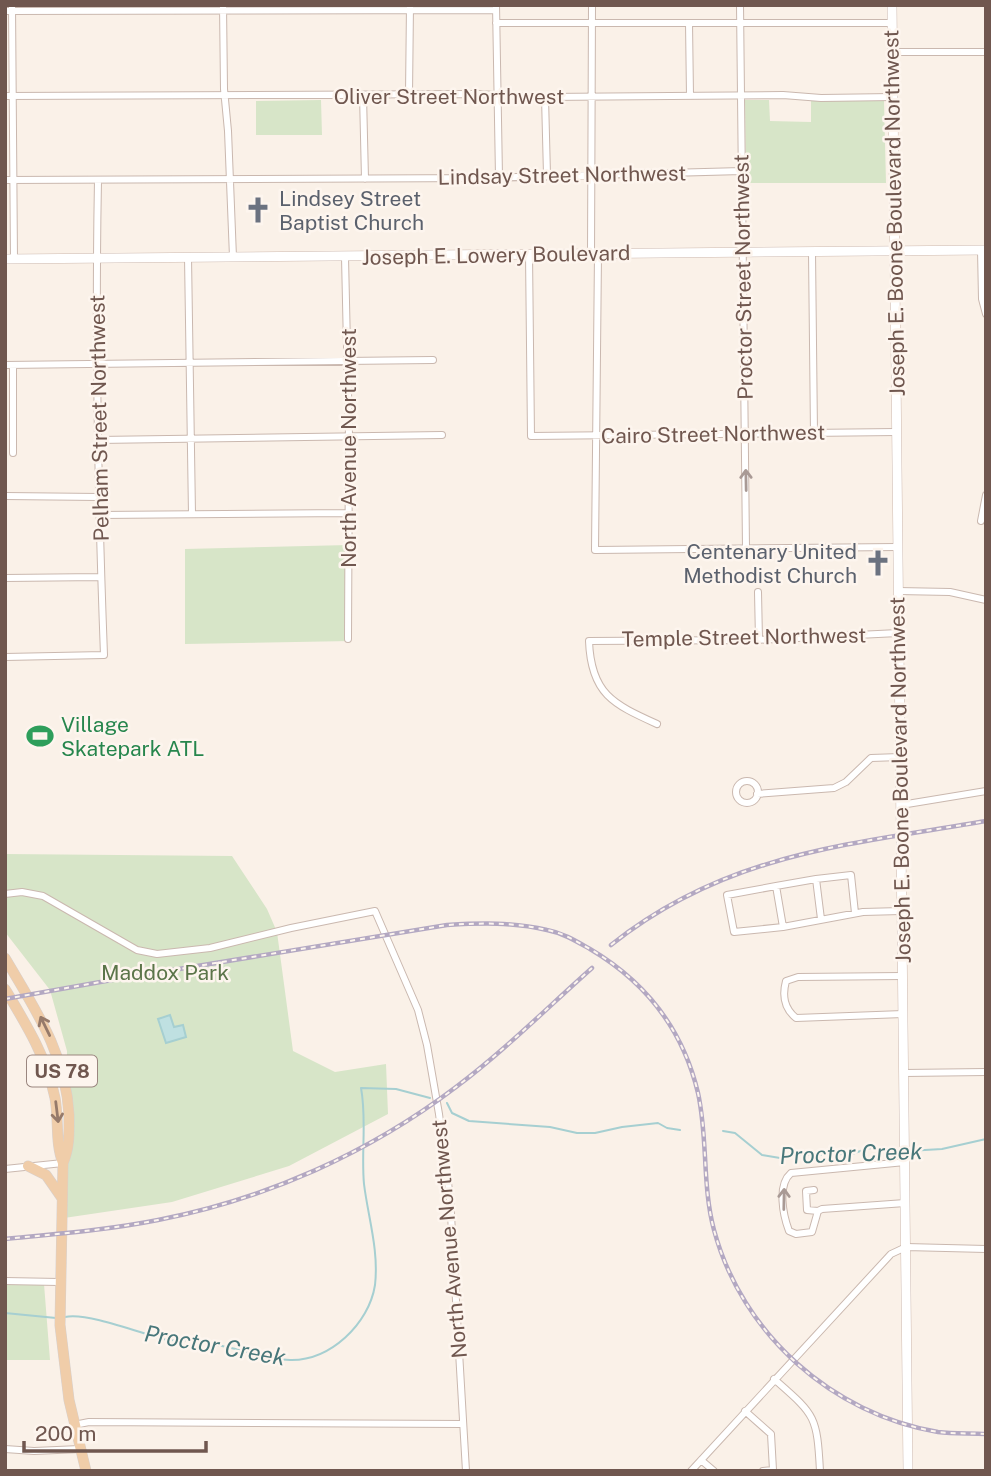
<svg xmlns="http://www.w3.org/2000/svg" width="991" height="1476" font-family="'Public Sans',sans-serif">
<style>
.green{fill:#d7e5c8}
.water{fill:#bfe0e1;stroke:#a6cfd1;stroke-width:2}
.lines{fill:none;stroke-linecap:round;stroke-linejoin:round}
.stream{stroke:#a6cfd1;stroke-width:2}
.street-casing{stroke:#cab8af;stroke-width:8}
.secondary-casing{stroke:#cebab0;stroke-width:10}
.primary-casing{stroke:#d7d0ce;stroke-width:11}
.street{stroke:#fff;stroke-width:6}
.secondary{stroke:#fff;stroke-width:9}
.primary{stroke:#f0cda9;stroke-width:10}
.rail-casing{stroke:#b3a8c2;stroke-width:4.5}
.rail{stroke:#fdf5ee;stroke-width:2;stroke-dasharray:5;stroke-linecap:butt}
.secondary-bridge-casing{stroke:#cebab0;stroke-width:10;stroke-linecap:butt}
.secondary-bridge{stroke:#fff;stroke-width:9}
.oneway{stroke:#a99a95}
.oneway2{stroke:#967a6a}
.labels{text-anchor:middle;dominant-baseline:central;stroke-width:5;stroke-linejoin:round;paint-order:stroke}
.shield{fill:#fdf5ee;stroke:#9a867f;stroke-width:2}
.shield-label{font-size:19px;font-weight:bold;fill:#70574f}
.street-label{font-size:21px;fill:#70574f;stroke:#fdf5ee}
.worship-label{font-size:21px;fill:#5b616d;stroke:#fdf5ee;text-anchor:start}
.leisure-label{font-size:21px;fill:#27864d;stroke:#fdf5ee;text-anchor:start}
.park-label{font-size:21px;fill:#5b7549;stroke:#fdf5ee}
.water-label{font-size:23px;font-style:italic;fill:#48777a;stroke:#fdf5ee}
</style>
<rect width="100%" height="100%" fill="#faf1e8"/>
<path class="green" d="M321,100l1,35h-66v-34z
M745,100h24l1,21 41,1v-21h73l2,82h-140z
M349,545l2,96 -166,3v-95z
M5,854l227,2 35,53 10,23 16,119 42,21 51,-8 2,50 -99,52 -117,36 -108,16 3,-167 -17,-61 -45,-58z
M44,1284l6,76h-45v-75z"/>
<path class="water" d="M170,1015l4,12 9,-2 3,12 -20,6 -8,-24z"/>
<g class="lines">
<path class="stream" d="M447,1103l5,10 17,8 81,6 27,6h18l27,-6 36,-4 9,5 13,2
M723,1131l12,2 27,22 18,3 15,-3 57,-1 17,-6 33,3
M908,1151l34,-2 44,-10
M5,1313l51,5
M65,1317c22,-5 75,16 98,22 8,2 14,1 22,1 12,1 25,4 37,6 22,4 45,13 68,14 40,1 79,-36 85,-75 4,-35 -7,-68 -11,-101 -3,-31 3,-65 -3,-96l35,1 34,9"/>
<g class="street-casing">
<path id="street" d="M12,5l2,254
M223,5l1,84 4,42 5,126
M496,5l3,172
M740,5l6,543
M5,11l491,-1
M496,23h396
M689,23l1,73
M892,52h94
M409,94l1,-89
M363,95l2,84
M5,96l471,-2 69,3 238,-2 38,3 72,-1
M545,97l2,78
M5,180l480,-2 257,-7
M981,250l1,49 4,15
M812,252l2,181
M529,254l2,182 365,-4
M591,254l1,-249
M598,254l-3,296 302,-3
M188,257l4,257
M345,257l4,179 -1,203
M5,365l428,-5
M98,440l344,-5
M13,453v-88
M5,496l94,1
M99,515l250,-2
M981,521l5,-26
M5,578l96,-1
M898,591l52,1 36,8
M758,592l1,48
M5,657l99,-2c-6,-158 -9,-317 -6,-475
M657,724c-44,-20 -66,-30 -68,-83l166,-1 143,-7
M736 792a11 11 0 1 1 22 0a11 11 0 1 1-22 0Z
M757,794l77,-6 12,-6 25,-24 29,-1
M901,805l85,-14
M776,886l-49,9 7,37 49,-5 80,-15 38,-1
M5,894l17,-2 21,4 94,54 20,4 53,-6 81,-20 84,-17 43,99 9,35 12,69 11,84 16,273
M821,919l-5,-40 35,-4 4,38
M783,927l-7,-41 40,-7
M902,976l-104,1 -12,4c-4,15 -2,27 10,37l107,-4
M904,1073l82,-1
M905,1162l-114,11c-14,12 -8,42 -2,58l7,3 16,-2 6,-21 4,-2 83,-6
M5,1169l58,-6
M814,1190l-8,1 1,19 11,1
M5,1281l54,1
M774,1379c41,36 43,36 46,92
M745,1411l26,23 2,36 -10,1
M74,1425l15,-3 374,2
M5,1449l29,2 46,-2
M701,1460l13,11
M691,1471l200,-217 15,-7 80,2"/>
</g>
<g class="secondary-casing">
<path id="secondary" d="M892,5l9,827
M5,259l981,-9
M901,843l7,628"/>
</g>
<g class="primary-casing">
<path id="primary" d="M5,958c30,51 61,96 64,157 0,17 1,32 -6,48l-3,162 9,75 17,71
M5,989c21,35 42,69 50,109 4,22 0,45 8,65
M28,1166l18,9 16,23"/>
</g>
<use href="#street" class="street"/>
<use href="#secondary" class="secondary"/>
<use href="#primary" class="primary"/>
<g class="rail-casing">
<path id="rail" d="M611,945c116,-92 236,-100 375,-124
M5,999l101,-18 341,-56c34,-2 66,-3 100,5 16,3 29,11 43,19 56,33 93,81 108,144 10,45 4,93 16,137 28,104 118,184 224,202 16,2 32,1 48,2
M5,1239c51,-5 103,-9 153,-19 108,-21 211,-67 298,-133 48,-36 91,-79 136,-119"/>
</g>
<use href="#rail" class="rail"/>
<g class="secondary-bridge-casing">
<path id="secondary-bridge" d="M901,832v11"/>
</g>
<use href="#secondary-bridge" class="secondary-bridge"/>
</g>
<defs><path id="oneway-shaft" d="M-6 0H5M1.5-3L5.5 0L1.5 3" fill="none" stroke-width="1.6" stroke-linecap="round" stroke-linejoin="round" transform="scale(1.75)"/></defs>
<g class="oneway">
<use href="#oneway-shaft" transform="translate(746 480) rotate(-91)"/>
<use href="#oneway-shaft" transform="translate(784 1199) rotate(-89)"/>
</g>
<g class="oneway2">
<use href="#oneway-shaft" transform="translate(45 1026) rotate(-116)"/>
<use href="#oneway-shaft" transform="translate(57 1112) rotate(83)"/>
</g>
<defs>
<g id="church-bare" transform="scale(2.1)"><path d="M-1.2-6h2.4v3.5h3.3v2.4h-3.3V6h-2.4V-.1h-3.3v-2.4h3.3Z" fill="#6b7280" stroke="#fdf5ee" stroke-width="2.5" paint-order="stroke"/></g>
<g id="stadium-bare" transform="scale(2.1)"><path d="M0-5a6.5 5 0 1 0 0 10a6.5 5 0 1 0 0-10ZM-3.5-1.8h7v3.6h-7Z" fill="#2e9e5b" stroke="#fdf5ee" stroke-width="2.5" paint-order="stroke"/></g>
</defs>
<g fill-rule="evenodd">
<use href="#church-bare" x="258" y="210"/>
<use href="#church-bare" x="878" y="563"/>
<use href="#stadium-bare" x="40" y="736"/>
</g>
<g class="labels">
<rect class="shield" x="27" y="1055.5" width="70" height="31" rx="5"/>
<g class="shield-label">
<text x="62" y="1071">US 78</text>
</g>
<g class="street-label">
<text x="449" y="96">Oliver Street Northwest</text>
<text transform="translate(562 175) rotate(-1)">Lindsay Street Northwest</text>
<text transform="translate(894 213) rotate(-91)">Joseph E. Boone Boulevard Northwest</text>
<text transform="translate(496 255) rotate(-1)">Joseph E. Lowery Boulevard</text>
<text transform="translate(743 277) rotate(-91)">Proctor Street Northwest</text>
<text transform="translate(99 418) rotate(-91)">Pelham Street Northwest</text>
<text transform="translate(713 434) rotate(-1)">Cairo Street Northwest</text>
<text transform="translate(348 448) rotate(-90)">North Avenue Northwest</text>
<text transform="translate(744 637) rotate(-1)">Temple Street Northwest</text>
<text transform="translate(900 780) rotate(-91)">Joseph E. Boone Boulevard Northwest</text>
<text transform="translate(449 1239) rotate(-95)">North Avenue Northwest</text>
</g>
<g class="worship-label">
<text x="279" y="198">Lindsey Street<tspan x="279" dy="24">Baptist Church</tspan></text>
<text x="857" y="551" text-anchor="end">Centenary United<tspan x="857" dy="24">Methodist Church</tspan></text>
</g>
<g class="leisure-label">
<text x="61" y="724">Village<tspan x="61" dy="24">Skatepark ATL</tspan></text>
</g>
<g class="park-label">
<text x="165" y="972">Maddox Park</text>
</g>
<g class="water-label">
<text transform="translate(851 1153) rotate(-2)">Proctor Creek</text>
<text transform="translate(215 1345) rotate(10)">Proctor Creek</text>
</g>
</g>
<rect width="991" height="1476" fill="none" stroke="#70574f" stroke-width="14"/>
<path d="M24 1441v10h182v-10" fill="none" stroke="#70574f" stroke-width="3.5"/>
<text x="35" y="1441" font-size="21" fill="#70574f" stroke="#fdf5ee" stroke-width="5" paint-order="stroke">200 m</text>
</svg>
